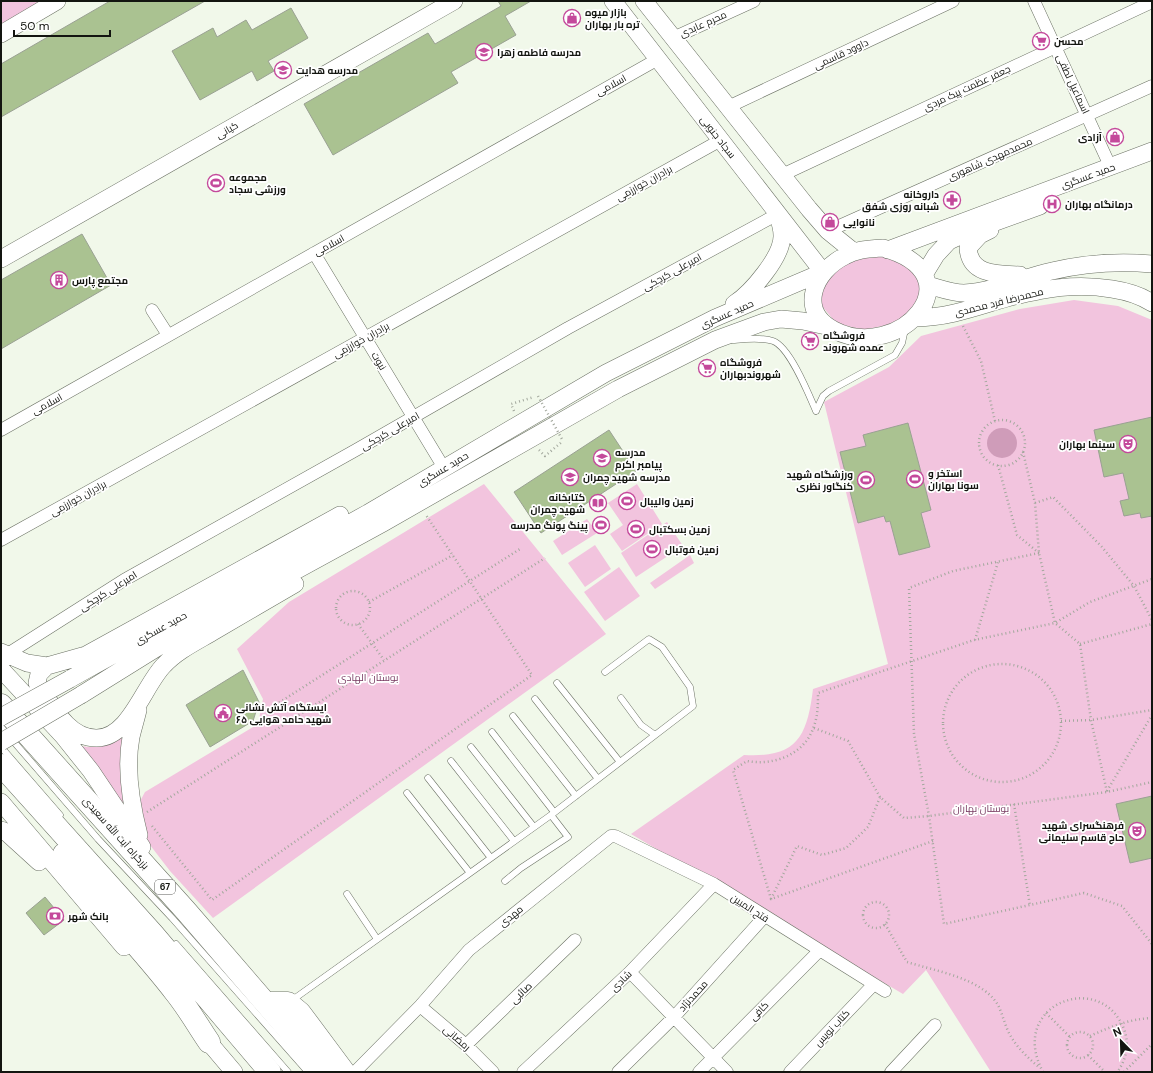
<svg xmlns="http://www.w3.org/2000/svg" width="1153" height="1073" font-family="'DM Sans',Cairo,sans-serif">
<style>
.green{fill:#f2c4de}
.water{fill:#cf9cb9}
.building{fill:#aac291;stroke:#9aa193}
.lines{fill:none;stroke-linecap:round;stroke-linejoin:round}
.lane-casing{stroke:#6b7164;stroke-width:7}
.street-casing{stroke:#6b7164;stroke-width:13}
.secondary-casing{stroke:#6b7164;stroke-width:18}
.highway-casing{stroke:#6b7164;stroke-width:23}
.path{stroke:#a3a89d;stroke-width:2.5;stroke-dasharray:1 3;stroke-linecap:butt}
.lane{stroke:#fff;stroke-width:6}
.street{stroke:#fff;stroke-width:12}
.secondary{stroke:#fff;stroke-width:17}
.highway{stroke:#fff;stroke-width:22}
.secondary-bridge-casing{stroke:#6b7164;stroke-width:18;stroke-linecap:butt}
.path-bridge{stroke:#a3a89d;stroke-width:2.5;stroke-dasharray:1 3;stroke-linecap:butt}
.secondary-bridge{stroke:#fff;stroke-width:17}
.labels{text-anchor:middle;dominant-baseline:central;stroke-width:3.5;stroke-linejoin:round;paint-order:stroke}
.shield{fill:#fff;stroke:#5a5b58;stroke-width:1}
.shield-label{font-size:9px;font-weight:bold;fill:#131510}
.poi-label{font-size:10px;font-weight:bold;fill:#131510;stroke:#fff;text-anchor:start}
.street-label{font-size:10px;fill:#131510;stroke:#fff}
.park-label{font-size:10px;fill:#773860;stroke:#fff}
</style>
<rect width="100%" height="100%" fill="#f1f8ea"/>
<path class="green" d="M1,1h41l-41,24z
M871,255l18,1 27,15 5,21 -3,8 -14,17 -17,8 -24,5 -27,-7 -14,-17 -1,-10 5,-17 27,-20z
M1074,300l44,6 34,14v752h-161l-65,-102 -23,24 -272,-160 113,-79c53,3 63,-18 69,-66l75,-25 -64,-262 65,-35 32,-31 99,-27z
M484,484l122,150 -393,284 -43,-47 -20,-26 -9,-20 -4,-18 8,-15 113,-68 5,-25 -26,-50 52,-47z
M637,484l25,40 -40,27 -12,-17 13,-9 -15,-22z
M587,519l10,14 -35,22 -9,-14z
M667,522l16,24 -47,31 -15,-24z
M595,545l16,24 -26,18 -17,-24z
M690,555l4,8 -39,26 -5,-6z
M619,567l21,29 -35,25 -21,-29z
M127,733l2,87 -48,-74c18,3 31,-1 46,-13z"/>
<path class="water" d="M987 443a15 15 0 1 1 30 0a15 15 0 1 1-30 0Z"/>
<path class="building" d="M110,1h95l-204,116v-53z
M498,1h33l-26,15 11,19 -65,37 7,11 -125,72 -29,-51 124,-71 7,11 66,-38z
M291,8l17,30 -40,23 6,10 -17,10 -5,-10 -52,29 -28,-49 41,-23 4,9 29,-17 6,10z
M82,234l29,51 -110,64v-69z
M1152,417v99l-11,2 -1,-5 -16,3 -4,-15 9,-2 -6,-26 -19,4 -10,-47z
M908,423l23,87 -10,3 9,34 -31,8 -9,-34 -4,1 -2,-6 -26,7 -18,-71 26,-6 -3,-11z
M609,430l27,41 -95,62 -27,-41z
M243,670l16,32 -6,19 -43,26 -24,-42z
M1152,796v62l-22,5 -14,-59z
M45,897l19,23 -20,15 -18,-22z"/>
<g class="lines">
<g class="lane-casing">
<path id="lane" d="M733,340c12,-1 28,-3 40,1 17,6 36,54 43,70
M816,411l7,-15 6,-5 66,-36 7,-12 3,-14
M557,683l63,79
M621,698l20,27 14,10
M535,699l63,80
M513,716l63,80
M1,727l97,112 74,79 136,154
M492,732l62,80
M1,747l59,68
M471,747l63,80
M451,761l63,80
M428,778l63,80
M407,793l63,80
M505,881l16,-13 47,-31 -17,-22
M347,894l30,45
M176,944l112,128
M291,1001l260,-186 142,-109 -3,-19 -28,-40 -13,-8 -44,33"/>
</g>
<g class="street-casing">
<path id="street" d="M1034,1l77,167
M673,38l81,-37
M728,107l225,-106
M782,175l370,-173
M828,231l324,-145
M314,253l130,215
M152,310l16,25
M1,430l657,-371
M1,540l720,-400
M6,655l118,-75 232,-130 212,-122 210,-114
M630,972l97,100
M420,1006l46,39 27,27
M466,1045l109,-105
M355,1072l65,-66 49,-56 142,-114h4l99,48 171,107
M523,1072l107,-100 84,-88
M618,1072l56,-55 90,-100
M699,1072l120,-121
M790,1072l84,-88
M891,1072l44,-47"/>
</g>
<g class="secondary-casing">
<path id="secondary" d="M644,1l165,208 19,22 26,21
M1,34l56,-33
M990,230l-10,5 -12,13c2,28 31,26 52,27
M883,248c97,27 16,116 -49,82 -37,-19 -20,-59 11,-74 12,-7 25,-7 38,-8z
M888,250l264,-99
M1,259l453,-258
M925,273l11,-18 13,-14 19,-9 72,-26
M928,285c11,3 24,8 36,8 30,-1 59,-16 88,-22 34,-8 66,-10 100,-7
M734,304c17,-11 49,-48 48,-69 0,-6 -2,-13 -4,-19
M916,318c46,-1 79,-20 122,-27 25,-5 49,-6 74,-2 13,2 28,6 40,14
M1,652l26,11 20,3 39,-11 254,-140
M47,666l-8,8 -2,9c15,21 30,55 59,55 33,1 48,-53 68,-73 14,-15 34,-24 52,-35 26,-15 53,-31 79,-46
M1,669l62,67 28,35 51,76
M70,679l298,-166 238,-140 109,-55 108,-46 -210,-271
M81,695l90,-56 212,-116 235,-134 97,-49 49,-18 17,-3 22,2 23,5
M138,710c-2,9 -5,18 -7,27 -6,32 0,67 8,98
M1,802l123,145
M1,830l5,2 33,30
M201,1033l33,39"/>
</g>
<g class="highway-casing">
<path id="highway" d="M1,705l185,206 139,161
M1,765l152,169 117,138
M64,854c32,50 75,91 111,138 13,16 23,34 34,50
M266,1003h22l12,10 44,59"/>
</g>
<path class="path" d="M963,326l18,35 14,60
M514,411l-3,-7 23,-7
M979 443a23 23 0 1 1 46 0a23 23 0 1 1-46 0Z
M539,450l6,6 18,-15
M1023,452l12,51 4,50 16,70 25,21 11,76 16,72
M998,465l19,70 22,18
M1035,503l18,-6 49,50 32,39 18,34
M1039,553l-86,18 -44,17 5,146 15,82 15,108 140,-31 38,13 30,38
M336 608a17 17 0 1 1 34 0a17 17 0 1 1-34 0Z
M369,602l84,-47
M358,624l26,36
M975,640l23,-78
M1080,644l72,-20
M943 723a59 59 0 1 1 118 0a59 59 0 1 1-118 0Z
M269,709l251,-160
M1061,721l30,-1 61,-10
M814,728l34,13 32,56
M1107,791l45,-76
M1014,804l16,102
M147,812l398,-254
M152,826l60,74 320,-225 -106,-160
M933,841l-162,58 -38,-129 14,-9c26,5 58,-6 67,-35 4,-11 4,-22 4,-33l156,-53 81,-17 35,-21 62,-23
M771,899l26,-53 25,9 24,-7 22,-21 12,-30 24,21 25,-2 178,-24 45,-10
M863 915a13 13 0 1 1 26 0a13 13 0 1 1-26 0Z
M885,924l22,38c28,9 75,16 91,43 4,8 6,17 10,26 7,15 19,26 32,37
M1046,1013l24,24
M1067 1045a13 13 0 1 1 26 0a13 13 0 1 1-26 0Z
M1090,1036c20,-9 39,-17 62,-18
M1088,1055l17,17
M1043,1072c-37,-69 61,-104 82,-40 4,13 1,29 -8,40
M1124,1072l28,-28"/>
<use href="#lane" class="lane"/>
<use href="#street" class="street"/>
<use href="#secondary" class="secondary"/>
<use href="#highway" class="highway"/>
<g class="secondary-bridge-casing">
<path id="secondary-bridge" d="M1,717l69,-38
M1,742l80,-47"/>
</g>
<path class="path-bridge" d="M538,396l25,45"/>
<use href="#secondary-bridge" class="secondary-bridge"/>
</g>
<defs>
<g id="shop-ring" transform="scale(0.9)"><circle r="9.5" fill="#fff" stroke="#c4499b" stroke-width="1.5"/><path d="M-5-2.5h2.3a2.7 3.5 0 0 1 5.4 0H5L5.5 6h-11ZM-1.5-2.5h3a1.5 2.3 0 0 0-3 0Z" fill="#c4499b"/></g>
<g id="supermarket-ring" transform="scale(0.9)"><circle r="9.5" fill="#fff" stroke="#c4499b" stroke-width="1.5"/><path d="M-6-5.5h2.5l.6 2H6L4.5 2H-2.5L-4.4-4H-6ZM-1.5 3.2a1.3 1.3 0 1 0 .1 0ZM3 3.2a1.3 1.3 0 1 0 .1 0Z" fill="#c4499b"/></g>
<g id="school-ring" transform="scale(0.9)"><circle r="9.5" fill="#fff" stroke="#c4499b" stroke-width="1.5"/><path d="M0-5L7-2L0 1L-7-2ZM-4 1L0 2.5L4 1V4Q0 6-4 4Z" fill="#c4499b"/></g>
<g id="stadium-ring" transform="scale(0.9)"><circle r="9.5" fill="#fff" stroke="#c4499b" stroke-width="1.5"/><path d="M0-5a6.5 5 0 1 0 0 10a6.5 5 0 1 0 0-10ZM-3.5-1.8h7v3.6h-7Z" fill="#c4499b"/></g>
<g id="pharmacy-ring" transform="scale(0.9)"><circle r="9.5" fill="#fff" stroke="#c4499b" stroke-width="1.5"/><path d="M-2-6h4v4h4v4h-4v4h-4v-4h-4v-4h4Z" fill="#c4499b"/></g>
<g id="hospital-ring" transform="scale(0.9)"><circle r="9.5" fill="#fff" stroke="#c4499b" stroke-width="1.5"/><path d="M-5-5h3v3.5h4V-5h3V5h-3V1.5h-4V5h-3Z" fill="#c4499b"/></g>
<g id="building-ring" transform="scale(0.9)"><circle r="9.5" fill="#fff" stroke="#c4499b" stroke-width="1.5"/><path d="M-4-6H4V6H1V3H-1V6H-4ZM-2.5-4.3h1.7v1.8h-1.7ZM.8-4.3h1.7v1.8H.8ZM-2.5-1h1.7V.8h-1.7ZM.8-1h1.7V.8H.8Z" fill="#c4499b"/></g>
<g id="theatre-ring" transform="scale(0.9)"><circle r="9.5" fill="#fff" stroke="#c4499b" stroke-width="1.5"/><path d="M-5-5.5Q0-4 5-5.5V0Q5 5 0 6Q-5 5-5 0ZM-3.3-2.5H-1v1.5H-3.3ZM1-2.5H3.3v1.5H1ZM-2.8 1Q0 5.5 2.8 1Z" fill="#c4499b"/></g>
<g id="library-ring" transform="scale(0.9)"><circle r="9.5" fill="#fff" stroke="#c4499b" stroke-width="1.5"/><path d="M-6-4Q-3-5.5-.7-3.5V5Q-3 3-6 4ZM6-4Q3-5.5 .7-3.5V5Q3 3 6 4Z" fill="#c4499b"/></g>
<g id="civic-ring" transform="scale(0.9)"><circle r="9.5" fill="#fff" stroke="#c4499b" stroke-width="1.5"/><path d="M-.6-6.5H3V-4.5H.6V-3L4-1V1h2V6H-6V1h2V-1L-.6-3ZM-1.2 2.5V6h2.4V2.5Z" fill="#c4499b"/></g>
<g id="bank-ring" transform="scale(0.9)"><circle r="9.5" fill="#fff" stroke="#c4499b" stroke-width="1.5"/><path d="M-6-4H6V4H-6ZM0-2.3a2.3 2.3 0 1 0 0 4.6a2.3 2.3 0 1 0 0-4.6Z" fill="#c4499b"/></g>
</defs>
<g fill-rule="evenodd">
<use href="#shop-ring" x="572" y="18"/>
<use href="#supermarket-ring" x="1041" y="41"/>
<use href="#school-ring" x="484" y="52"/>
<use href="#school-ring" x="283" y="70"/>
<use href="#shop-ring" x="1115" y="137"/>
<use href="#stadium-ring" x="216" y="183"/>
<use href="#pharmacy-ring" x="952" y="200"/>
<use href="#hospital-ring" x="1052" y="204"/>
<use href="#shop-ring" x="830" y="222"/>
<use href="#building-ring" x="59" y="280"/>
<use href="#supermarket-ring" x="810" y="341"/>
<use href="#supermarket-ring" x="707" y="368"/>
<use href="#theatre-ring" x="1128" y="444"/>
<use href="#school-ring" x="602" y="458"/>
<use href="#school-ring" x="570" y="477"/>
<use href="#stadium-ring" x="915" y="479"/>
<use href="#stadium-ring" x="866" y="480"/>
<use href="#stadium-ring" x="627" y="501"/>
<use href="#library-ring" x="598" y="503"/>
<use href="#stadium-ring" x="601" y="525"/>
<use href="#stadium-ring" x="636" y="529"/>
<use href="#stadium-ring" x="652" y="549"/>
<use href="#civic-ring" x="223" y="713"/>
<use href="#theatre-ring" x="1137" y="831"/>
<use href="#bank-ring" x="55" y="916"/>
</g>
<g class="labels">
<rect class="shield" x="155" y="880" width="20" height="14" rx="3"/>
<g class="shield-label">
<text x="165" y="887">67</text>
</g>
<g class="poi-label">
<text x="585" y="12">بازار میوه<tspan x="585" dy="12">تره بار بهاران</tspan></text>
<text x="1054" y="41">محسن</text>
<text x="497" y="52">مدرسه فاطمه زهرا</text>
<text x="296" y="70">مدرسه هدایت</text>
<text x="1102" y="137" text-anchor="end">آزادی</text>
<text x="229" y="177">مجموعه<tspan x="229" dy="12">ورزشی سجاد</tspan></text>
<text x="939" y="194" text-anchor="end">داروخانه<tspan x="939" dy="12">شبانه روزی شفق</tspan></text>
<text x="1065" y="204">درمانگاه بهاران</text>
<text x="843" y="222">نانوایی</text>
<text x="72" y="280">مجتمع پارس</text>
<text x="823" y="335">فروشگاه<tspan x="823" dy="12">عمده شهروند</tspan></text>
<text x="720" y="362">فروشگاه<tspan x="720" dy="12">شهروندبهاران</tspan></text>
<text x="1115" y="444" text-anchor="end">سینما بهاران</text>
<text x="615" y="452">مدرسه<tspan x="615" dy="12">پیامبر اکرم</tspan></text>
<text x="928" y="473">استخر و<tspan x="928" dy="12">سونا بهاران</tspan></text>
<text x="853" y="474" text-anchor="end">ورزشگاه شهید<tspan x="853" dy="12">کنگاور نظری</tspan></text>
<text x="583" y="477">مدرسه شهید چمران</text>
<text x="585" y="497" text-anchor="end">کتابخانه<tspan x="585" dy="12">شهید چمران</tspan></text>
<text x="640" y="501">زمین والیبال</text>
<text x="588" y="525" text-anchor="end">پینگ پونگ مدرسه</text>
<text x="649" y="529">زمین بسکتبال</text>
<text x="665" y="549">زمین فوتبال</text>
<text x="236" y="707">ایستگاه آتش نشانی<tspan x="236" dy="12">۶۵ شهید حامد هوایی</tspan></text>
<text x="1124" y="825" text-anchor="end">فرهنگسرای شهید<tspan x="1124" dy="12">حاج قاسم سلیمانی</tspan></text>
<text x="68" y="916">بانک شهر</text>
</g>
<g class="street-label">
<text transform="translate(703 24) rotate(-24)">محرم عابدی</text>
<text transform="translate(841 54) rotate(-25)">داوود قاسمی</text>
<text transform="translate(1073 84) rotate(65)">اسماعیل لطفی</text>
<text transform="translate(611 85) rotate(-29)">اسلامی</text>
<text transform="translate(967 88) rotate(-25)">جعفر عظمت پیک مردی</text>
<text transform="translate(227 130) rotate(-30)">کیانی</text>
<text transform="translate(718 137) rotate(52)">سجاد جنوبی</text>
<text transform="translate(990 159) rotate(-24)">محمدمهدی شاهوری</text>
<text transform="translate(1088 176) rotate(-20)">حمید عسگری</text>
<text transform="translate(644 183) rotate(-29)">برادران خوارزمی</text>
<text transform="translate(329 245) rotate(-29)">اسلامی</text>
<text transform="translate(672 272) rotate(-29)">امیرعلی کرچکی</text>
<text transform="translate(999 302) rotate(-14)">محمدرضا فرد محمدی</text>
<text transform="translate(727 314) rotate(-24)">حمید عسگری</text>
<text transform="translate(361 340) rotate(-29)">برادران خوارزمی</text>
<text transform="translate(379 361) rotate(59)">نبوت</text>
<text transform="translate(47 404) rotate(-29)">اسلامی</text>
<text transform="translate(390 431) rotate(-30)">امیرعلی کرچکی</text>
<text transform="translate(443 469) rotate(-31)">حمید عسگری</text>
<text transform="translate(78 498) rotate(-29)">برادران خوارزمی</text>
<text transform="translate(108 591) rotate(-32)">امیرعلی کرچکی</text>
<text transform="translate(161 628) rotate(-29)">حمید عسگری</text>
<text transform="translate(116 833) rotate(48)">بزرگراه آیت الله سعیدی</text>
<text transform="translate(750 908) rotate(33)">فتح المبین</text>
<text transform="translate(511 916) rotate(-39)">مهدی</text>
<text transform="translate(621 981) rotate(-44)">شادی</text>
<text transform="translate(521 993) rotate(-44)">صائبی</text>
<text transform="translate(693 996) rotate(-48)">محمدنژاد</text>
<text transform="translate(759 1011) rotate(-45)">کافی</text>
<text transform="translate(832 1028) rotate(-47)">کتاب نویس</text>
<text transform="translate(457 1038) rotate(41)">رمضانی</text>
</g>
<g class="park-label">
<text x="368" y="677">بوستان الهادی</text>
<text x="981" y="808">بوستان بهاران</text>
</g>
</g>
<rect width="1153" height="1073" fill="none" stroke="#131510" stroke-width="4"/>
<g transform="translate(1121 1041) rotate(337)" stroke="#ffffff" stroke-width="3" paint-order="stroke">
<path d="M0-3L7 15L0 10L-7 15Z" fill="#131510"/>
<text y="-6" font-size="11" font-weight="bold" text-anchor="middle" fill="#131510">N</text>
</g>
<path d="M14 30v6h96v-6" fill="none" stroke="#131510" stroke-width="2"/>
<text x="20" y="30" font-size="12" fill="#131510" stroke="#ffffff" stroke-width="3" paint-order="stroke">50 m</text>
</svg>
